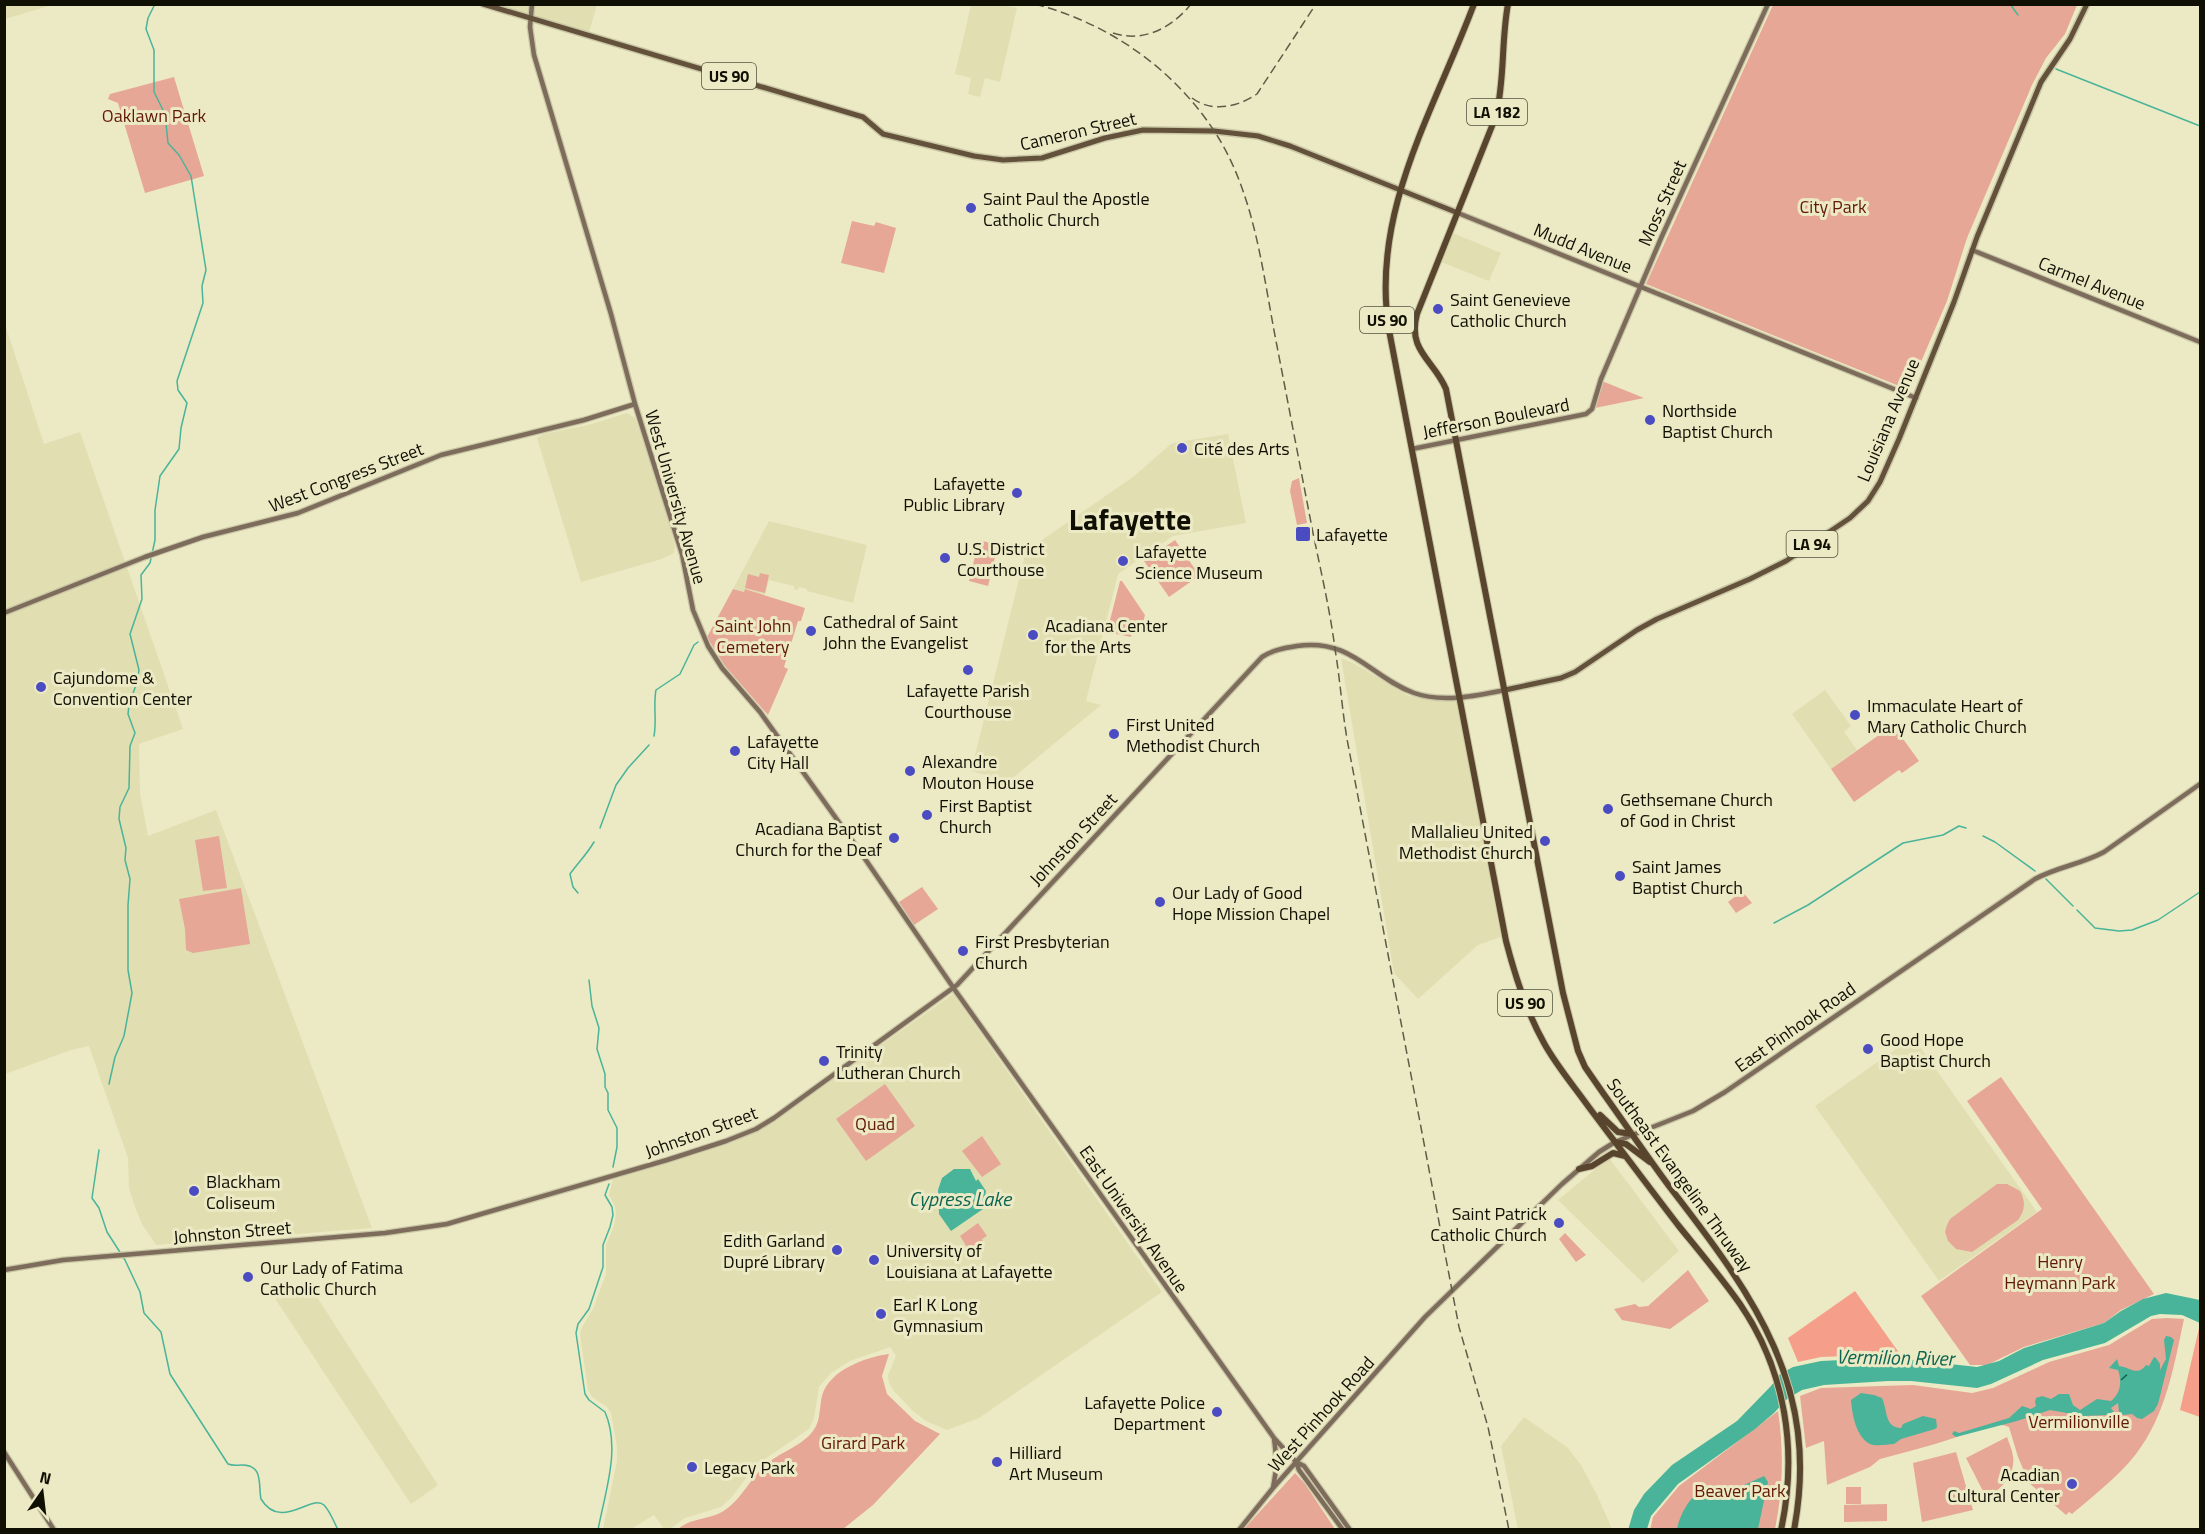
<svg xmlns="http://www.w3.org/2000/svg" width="2205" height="1534" font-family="'Titillium Web',sans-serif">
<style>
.built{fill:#e1deb1}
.green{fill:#e7a797}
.forest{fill:#f59f8a}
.water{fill:#49b499}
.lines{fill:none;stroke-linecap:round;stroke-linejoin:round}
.stream{stroke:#49b499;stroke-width:1.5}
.ferry{stroke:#0e6552;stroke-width:1.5;stroke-dasharray:8 6;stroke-linecap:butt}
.secondary-casing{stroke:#c9c7a5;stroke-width:7}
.primary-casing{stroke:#c9c7a5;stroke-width:8}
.trunk-casing{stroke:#c9c7a5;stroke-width:8}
.secondary{stroke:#7d6c5b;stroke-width:4.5}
.primary{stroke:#64513b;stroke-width:5}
.trunk{stroke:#59452e;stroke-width:6}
.rail{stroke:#5e5d48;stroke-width:1.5;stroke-dasharray:9 4.5;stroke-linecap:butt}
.poi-dot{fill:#4c4cc2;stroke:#eceac4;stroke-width:2}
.labels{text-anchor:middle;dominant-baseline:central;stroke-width:6;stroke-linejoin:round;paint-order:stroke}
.shield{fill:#eceac4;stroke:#52513e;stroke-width:1.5}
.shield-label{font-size:16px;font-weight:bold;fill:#100f04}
.park-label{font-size:18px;fill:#631806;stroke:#eceac4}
.street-label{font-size:18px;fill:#100f04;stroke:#eceac4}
.poi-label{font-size:18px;fill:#100f04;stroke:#eceac4;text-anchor:start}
.water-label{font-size:20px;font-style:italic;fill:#0e6552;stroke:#eceac4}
.town-label{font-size:30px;font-weight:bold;fill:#100f04;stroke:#eceac4}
</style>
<rect width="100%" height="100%" fill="#eceac4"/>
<path class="built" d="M5,4h47v1l-47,14z
M487,5h110l-8,27z
M971,5h32l14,3 -17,74 -15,-4 -5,19 -12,-3 3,-16 -16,-4z
M1453,233l48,20 -12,28 -48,-19z
M4,321l40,123 36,-12 103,297 -44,15 1,49 8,43 68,-26 156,418 -216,17 -14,-21 -7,-17 -6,-19 -1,-30 -39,-112 -18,4 -66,24z
M627,413l8,5 20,57 16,54 4,18 -1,6 -12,6 -81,23 -44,-144 6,-4 45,-9z
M1228,434l18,89 -73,13 -55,38 -32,127 15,4 -92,76 -38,-10 55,-220 107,-74 39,-34z
M769,521l98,24 -14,58 -46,-12v-2l-8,-2 -1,3 -4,-1v-3l-25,-6 -4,15 -19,-6 -2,3 -11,-3z
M1341,658l12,5 54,32 24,6h26l44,236 -23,8 -60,54 -24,-26z
M1825,690l26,36 -7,6 13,18 -26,19 -39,-55z
M953,994l209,298 -183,126 -32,12 -21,-9 -13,-10 -20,-21 -4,-7 -1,-8 8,-19 -6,-9 -40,14 -19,12 -12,14 -5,31 -5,11 -52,35 -26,34 -10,9 -36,11 -15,11h-6l-10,-14 -23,14h-28l14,-68v-15l-6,-33 -4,-6 -15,-10 -4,-7 -8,-56 2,-7 11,-18 13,-35v-29l8,-19 2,-12 -1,-8 -6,-11 4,-16 121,-37 38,-19z
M1913,1037l124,175 -98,69 -124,-175z
M1609,1158l70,93 -36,32 -85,-83z
M306,1280l132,205 -27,19 -135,-204v-2l5,1 1,-3z
M1524,1417l43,30 14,18 16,30 15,34h-94l-17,-83z"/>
<path class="green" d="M1773,5h304l-12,29 -19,24 -14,27 -65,153 -20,63 -38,89 -263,-106z
M174,77l30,99 -59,17 -27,-90 -10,-4 2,-5z
M852,221l22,5 2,-4 20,6 -12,45 -43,-10z
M1602,381l42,17 -49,10z
M1299,478l8,45 -10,2 -7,-34 2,-10z
M979,540l19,5 -10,41 -19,-5z
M1175,540l22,32 -1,6 -27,19 -25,-36z
M760,573l9,2 -4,18 -20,-5 3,-14 11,3z
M1120,581h2l23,34 -4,15 -7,-2 -3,9 -24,-5z
M733,589l11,3 1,-3 60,19 -4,13h-3l-14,46 4,2 -20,46 -43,-49 -18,-29z
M1893,725l26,36 -17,12 -3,-3 -45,32 -23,-33z
M219,836l8,52 -24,3 -8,-51z
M922,887l16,22 -24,16 -15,-23z
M241,888l9,56 -57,9 -7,-3 -1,-21 -6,-30z
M1742,891l10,12 -16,10 -8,-11z
M2001,1077l153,217 -33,16 -17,13 -80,24 -37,18h-17l-49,-69 121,-87 -75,-108z
M885,1084l30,42 -49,35 -30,-42z
M982,1136l19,28 -19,13 -20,-26z
M1997,1184h10l13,7c6,11 5,20 -2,29l-46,32 -16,-3 -8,-8 -3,-9 2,-7 3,-6z
M978,1223l9,13 -5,3 1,3 -8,6 -2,-2 -5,3 -8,-13z
M1565,1233l21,22 -10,7 -17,-23z
M1688,1270l21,31 -39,28 -48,-9 -8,-11 21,-5 4,3 9,-1z
M2167,1318l17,1c-10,47 -18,96 -48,135 -17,22 -43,42 -64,60l-3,-2 -3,3 -37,-32 -11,-26 -9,-30c-18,-7 -38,5 -55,11 -24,8 -49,14 -74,21l-10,8 -43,18 -3,-44 -18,7 -6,-52 21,-8 60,-2 32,-1 59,8 21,-5 56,-26 60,-17 43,-26z
M889,1354l-7,22 5,18 28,27 25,13 -67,71 -30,24h-165c13,-11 28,-9 42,-16 21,-11 30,-36 48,-50 13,-11 35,-18 45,-32 8,-10 6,-23 9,-35 7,-26 44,-39 67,-42z
M1778,1411c6,40 5,79 -3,118l-125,1 3,-13 26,-31z
M2007,1437c2,6 5,12 6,19 3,17 -12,35 -27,41l-20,-39z
M1956,1452l17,58 -51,12 -9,-59z
M1295,1473l10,11 30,45h-91z
M1846,1487h15v17h-15z
M1887,1504v17l-43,1v-17z"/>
<path class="forest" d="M1855,1291l45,63 -79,3 -23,5 -10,-24z
M2200,1324v93l-20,-7z"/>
<path class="water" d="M954,1169h16l6,12 2,-2 8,12 -3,18 -32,22 -12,-17 -1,-24 4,-12z
M2166,1293l34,7v23l-18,-8 -22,-1 -9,2 -46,27 -62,17 -52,24 -14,4 -66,-7h-23l-64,4 -22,5 -15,9 -13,14 -19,16 -77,55 -27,32 -4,13 -19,1 6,-20 10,-16 28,-29 65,-44 34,-35 9,-12 13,-7 28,-6 83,-4 10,3 63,7 22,-6 25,-13 80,-25 17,-12 22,-12z
M2166,1336l5,1 3,3 -16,64 -4,7 -12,8 -5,-1 -5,-4 -9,1 -4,-3 -1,-9 -7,5 3,4 -6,3 -25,1 -33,-6 -33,11 -61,16 -4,-3 2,-3 5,2 50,-15 13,-12 9,3 5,-3 -1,-4 1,-4 6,-2 9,3 8,-5h10l4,11 7,5 17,-11 14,2c10,-8 11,-20 7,-31l-9,-2 8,-9 2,7c11,1 18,11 27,-1l3,1 5,-9 2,1 4,6v6l6,-11 -2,-19z
M1861,1393l13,2 8,3c6,13 2,29 19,30l2,-4 20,-8 13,3 1,8 -2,2 -34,10 -7,5c-7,0 -17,3 -24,0 -14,-7 -18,-30 -19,-44z
M1764,1476l4,6 -10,47h-81c2,-11 13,-37 27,-36 7,0 13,2 20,1z"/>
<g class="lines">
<path class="stream" d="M2010,4l8,11
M2056,69l144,57
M654,736c3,-16 -1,-31 2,-46l24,-16 14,-29 4,-3
M600,828l16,-43 12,-17 21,-23
M1983,836l12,6 40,29
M2046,879l27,27
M578,893l-5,-6 -3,-13c8,-11 17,-20 24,-32
M2077,910l18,18 24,3 13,-1 26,-10 42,-28
M1774,923l34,-18 95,-62 40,-8 16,-9 7,2
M589,980l3,26 7,22 -2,21 8,25v13l3,6v17l9,18v19l-4,20
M109,1084l6,-27 9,-21 8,-43 -4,-23v-65l2,-26 -5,-19 1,-12 -7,-29 1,-12 9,-19 1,-42 5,-13 -7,-19 1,-9 8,-23 2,-12 -9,-36 12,-35 -1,-24 9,-12 5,-23v-30l5,-34 19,-27 2,-21 6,-25 -9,-13 -1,-9 26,-78 -1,-17 4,-16 -15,-94 -12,-21 -11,-12 -3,-29 -11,-22v-42l-8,-21 2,-11 7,-14
M99,1150l-7,48 7,10 8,24 18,28 15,32 4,21 17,19 9,42 58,90c5,2 8,1 14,1 22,0 16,20 19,34 20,33 51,-6 63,6 6,6 10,17 14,25
M598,1530c7,-38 23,-81 7,-118l-16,-12 -4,-6 -9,-61 2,-9 11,-15 14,-42v-22l7,-18 3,-12 -1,-8 -7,-12 4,-11"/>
<path class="ferry" d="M2121,1380l10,-9"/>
<g class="secondary-casing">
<path id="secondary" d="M532,4l-2,23 4,28 77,259 24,90 47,150 11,56 15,36 14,22 38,44 101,141 96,140 317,445 22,24 8,4 46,64
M1458,213l458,185
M1972,250l228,92
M1412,449l174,-35 6,-5 9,-30 61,-143 106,-232
M4,613l141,-56 58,-20 95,-24 143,-58 143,-35 51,-16
M4,1270l59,-10 322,-27 62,-9 220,-64 59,-19 30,-12 18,-11 183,-133 305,-328c11,-7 22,-9 35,-11 55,-8 73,31 117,47 28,10 62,3 91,-3
M4,1452l50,78
M1296,1462l3,8 44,60
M1273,1488l4,-24 -3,-26
M1239,1530l34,-42 152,-171 137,-133 37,-32 16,-10 78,-31 32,-19 310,-213c22,-12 47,-15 69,-27l96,-68"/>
</g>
<g class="primary-casing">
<path id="primary" d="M483,4l380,113 20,17 91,22 29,4 39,-2 63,-20 38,-8 71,1 44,5 32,10 168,67
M1505,690l56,-12 14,-6 62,-42 20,-11 93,-40 36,-18 64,-43 18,-17 12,-19 19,-43 55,-137 23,-65 64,-155 29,-43 17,-35"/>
</g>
<g class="trunk-casing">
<path id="trunk" d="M1474,4c-40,107 -104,208 -85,326l117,611c9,35 20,70 38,102 12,22 29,42 44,63 30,40 60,80 90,119 21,26 43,52 62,79 46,67 58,147 41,226
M1508,4c-7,38 -3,75 -12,112l-79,198c-10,37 17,46 29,75l117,604 15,58 7,16 18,26c23,32 45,65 69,97 82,106 149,198 122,340
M1600,1115l18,17 14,2
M1615,1142l11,2 24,18
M1579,1169l13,-3 21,-13 12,3"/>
</g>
<use href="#secondary" class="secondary"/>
<use href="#primary" class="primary"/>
<use href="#trunk" class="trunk"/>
<path class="rail" d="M1035,4c76,20 142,67 183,133 38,62 45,139 59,209 12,62 24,125 36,187 8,39 17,77 22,116 5,30 7,60 12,90l112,588 29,100 21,103
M1113,33c30,10 59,-5 78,-29
M1192,98c20,15 46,9 65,-4l59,-90"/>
</g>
<g class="poi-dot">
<circle cx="971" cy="208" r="6"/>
<circle cx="1438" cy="309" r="6"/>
<circle cx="1650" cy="420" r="6"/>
<circle cx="1182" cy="448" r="6"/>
<circle cx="1017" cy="493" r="6"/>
<rect x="1295" y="526" width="16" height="16" rx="3"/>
<circle cx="945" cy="558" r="6"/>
<circle cx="1123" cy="561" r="6"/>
<circle cx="811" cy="631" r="6"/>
<circle cx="1033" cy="635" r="6"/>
<circle cx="968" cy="670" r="6"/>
<circle cx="41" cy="687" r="6"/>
<circle cx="1855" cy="715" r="6"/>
<circle cx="1114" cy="734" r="6"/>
<circle cx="735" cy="751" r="6"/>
<circle cx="910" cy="771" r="6"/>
<circle cx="1608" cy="809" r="6"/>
<circle cx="927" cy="815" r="6"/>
<circle cx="894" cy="838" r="6"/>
<circle cx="1545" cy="841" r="6"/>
<circle cx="1620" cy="876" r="6"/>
<circle cx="1160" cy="902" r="6"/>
<circle cx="963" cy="951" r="6"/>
<circle cx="1868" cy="1049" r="6"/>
<circle cx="824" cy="1061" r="6"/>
<circle cx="194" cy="1191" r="6"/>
<circle cx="1559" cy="1223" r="6"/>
<circle cx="837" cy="1250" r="6"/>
<circle cx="874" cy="1260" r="6"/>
<circle cx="248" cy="1277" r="6"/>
<circle cx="881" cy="1314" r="6"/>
<circle cx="1217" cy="1412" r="6"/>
<circle cx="997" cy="1462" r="6"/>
<circle cx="692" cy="1467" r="6"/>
<circle cx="2072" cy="1484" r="6"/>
</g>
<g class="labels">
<g class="shield">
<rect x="702" y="63" width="54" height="26" rx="4.5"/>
<rect x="1467" y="99" width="60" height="26" rx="4.5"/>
<rect x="1360" y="307" width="54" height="26" rx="4.5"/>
<rect x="1786.5" y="531" width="51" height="26" rx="4.5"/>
<rect x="1498" y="990" width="54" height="26" rx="4.5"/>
</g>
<g class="shield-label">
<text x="729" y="76">US 90</text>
<text x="1497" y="112">LA 182</text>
<text x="1387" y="320">US 90</text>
<text x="1812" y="544">LA 94</text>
<text x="1525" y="1003">US 90</text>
</g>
<g class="park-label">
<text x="154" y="115">Oaklawn Park</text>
<text x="1833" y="206">City Park</text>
<text x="753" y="625">Saint John<tspan x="753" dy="21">Cemetery</tspan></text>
<text x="875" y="1123">Quad</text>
<text x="2060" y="1261">Henry<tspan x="2060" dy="21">Heymann Park</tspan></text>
<text x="2079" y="1421">Vermilionville</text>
<text x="863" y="1442">Girard Park</text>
<text x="1740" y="1490">Beaver Park</text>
</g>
<g class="street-label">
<text transform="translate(1078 131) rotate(-13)">Cameron Street</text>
<text transform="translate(1662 203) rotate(-66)">Moss Street</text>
<text transform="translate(1583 248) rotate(22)">Mudd Avenue</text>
<text transform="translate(2092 283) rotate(22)">Carmel Avenue</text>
<text transform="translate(1496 418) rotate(-11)">Jefferson Boulevard</text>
<text transform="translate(1888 420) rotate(-67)">Louisiana Avenue</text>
<text transform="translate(346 477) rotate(-21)">West Congress Street</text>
<text transform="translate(676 497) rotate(74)">West University Avenue</text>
<text transform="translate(1073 839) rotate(-47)">Johnston Street</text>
<text transform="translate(1795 1027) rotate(-35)">East Pinhook Road</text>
<text transform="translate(701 1132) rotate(-20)">Johnston Street</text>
<text transform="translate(1680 1175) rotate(54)">Southeast Evangeline Thruway</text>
<text transform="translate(1134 1219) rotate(55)">East University Avenue</text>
<text transform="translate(232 1232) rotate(-5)">Johnston Street</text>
<text transform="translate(1321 1414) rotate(-48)">West Pinhook Road</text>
</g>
<g class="poi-label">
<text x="983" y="198">Saint Paul the Apostle<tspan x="983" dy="21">Catholic Church</tspan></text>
<text x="1450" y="299">Saint Genevieve<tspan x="1450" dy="21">Catholic Church</tspan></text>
<text x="1662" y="410">Northside<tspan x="1662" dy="21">Baptist Church</tspan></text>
<text x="1194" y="448">Cité des Arts</text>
<text x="1005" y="483" text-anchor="end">Lafayette<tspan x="1005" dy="21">Public Library</tspan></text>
<text x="1316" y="534">Lafayette</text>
<text x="957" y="548">U.S. District<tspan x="957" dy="21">Courthouse</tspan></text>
<text x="1135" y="551">Lafayette<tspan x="1135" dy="21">Science Museum</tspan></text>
<text x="823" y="621">Cathedral of Saint<tspan x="823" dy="21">John the Evangelist</tspan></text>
<text x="1045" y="625">Acadiana Center<tspan x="1045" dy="21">for the Arts</tspan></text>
<text x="53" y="677">Cajundome &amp;<tspan x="53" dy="21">Convention Center</tspan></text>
<text x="968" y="690" text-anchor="middle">Lafayette Parish<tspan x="968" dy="21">Courthouse</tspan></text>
<text x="1867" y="705">Immaculate Heart of<tspan x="1867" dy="21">Mary Catholic Church</tspan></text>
<text x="1126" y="724">First United<tspan x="1126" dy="21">Methodist Church</tspan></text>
<text x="747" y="741">Lafayette<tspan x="747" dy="21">City Hall</tspan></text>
<text x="922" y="761">Alexandre<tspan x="922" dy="21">Mouton House</tspan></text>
<text x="1620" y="799">Gethsemane Church<tspan x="1620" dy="21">of God in Christ</tspan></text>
<text x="939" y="805">First Baptist<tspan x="939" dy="21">Church</tspan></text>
<text x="882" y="828" text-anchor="end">Acadiana Baptist<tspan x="882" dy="21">Church for the Deaf</tspan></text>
<text x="1533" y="831" text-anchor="end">Mallalieu United<tspan x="1533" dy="21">Methodist Church</tspan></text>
<text x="1632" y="866">Saint James<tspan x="1632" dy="21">Baptist Church</tspan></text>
<text x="1172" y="892">Our Lady of Good<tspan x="1172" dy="21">Hope Mission Chapel</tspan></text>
<text x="975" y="941">First Presbyterian<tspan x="975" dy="21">Church</tspan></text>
<text x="1880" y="1039">Good Hope<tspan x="1880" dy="21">Baptist Church</tspan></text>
<text x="836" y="1051">Trinity<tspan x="836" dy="21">Lutheran Church</tspan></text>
<text x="206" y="1181">Blackham<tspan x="206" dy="21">Coliseum</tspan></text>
<text x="1547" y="1213" text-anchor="end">Saint Patrick<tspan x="1547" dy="21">Catholic Church</tspan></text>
<text x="825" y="1240" text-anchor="end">Edith Garland<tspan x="825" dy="21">Dupré Library</tspan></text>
<text x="886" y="1250">University of<tspan x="886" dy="21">Louisiana at Lafayette</tspan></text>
<text x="260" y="1267">Our Lady of Fatima<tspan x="260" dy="21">Catholic Church</tspan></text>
<text x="893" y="1304">Earl K Long<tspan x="893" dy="21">Gymnasium</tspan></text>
<text x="1205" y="1402" text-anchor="end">Lafayette Police<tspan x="1205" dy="21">Department</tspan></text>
<text x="1009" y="1452">Hilliard<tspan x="1009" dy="21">Art Museum</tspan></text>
<text x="704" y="1467">Legacy Park</text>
<text x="2060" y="1474" text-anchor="end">Acadian<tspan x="2060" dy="21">Cultural Center</tspan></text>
</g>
<g class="water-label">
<text x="960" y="1198">Cypress Lake</text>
<text transform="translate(1895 1357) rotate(1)">Vermilion River</text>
</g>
<g class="town-label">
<text x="1130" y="519">Lafayette</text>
</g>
</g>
<rect width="2205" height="1534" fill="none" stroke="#100f04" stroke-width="12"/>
<g transform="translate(42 1492) rotate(14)" stroke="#eceac4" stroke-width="4.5" paint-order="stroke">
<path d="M0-4.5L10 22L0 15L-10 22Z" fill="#100f04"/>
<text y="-9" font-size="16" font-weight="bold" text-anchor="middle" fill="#100f04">N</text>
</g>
</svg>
